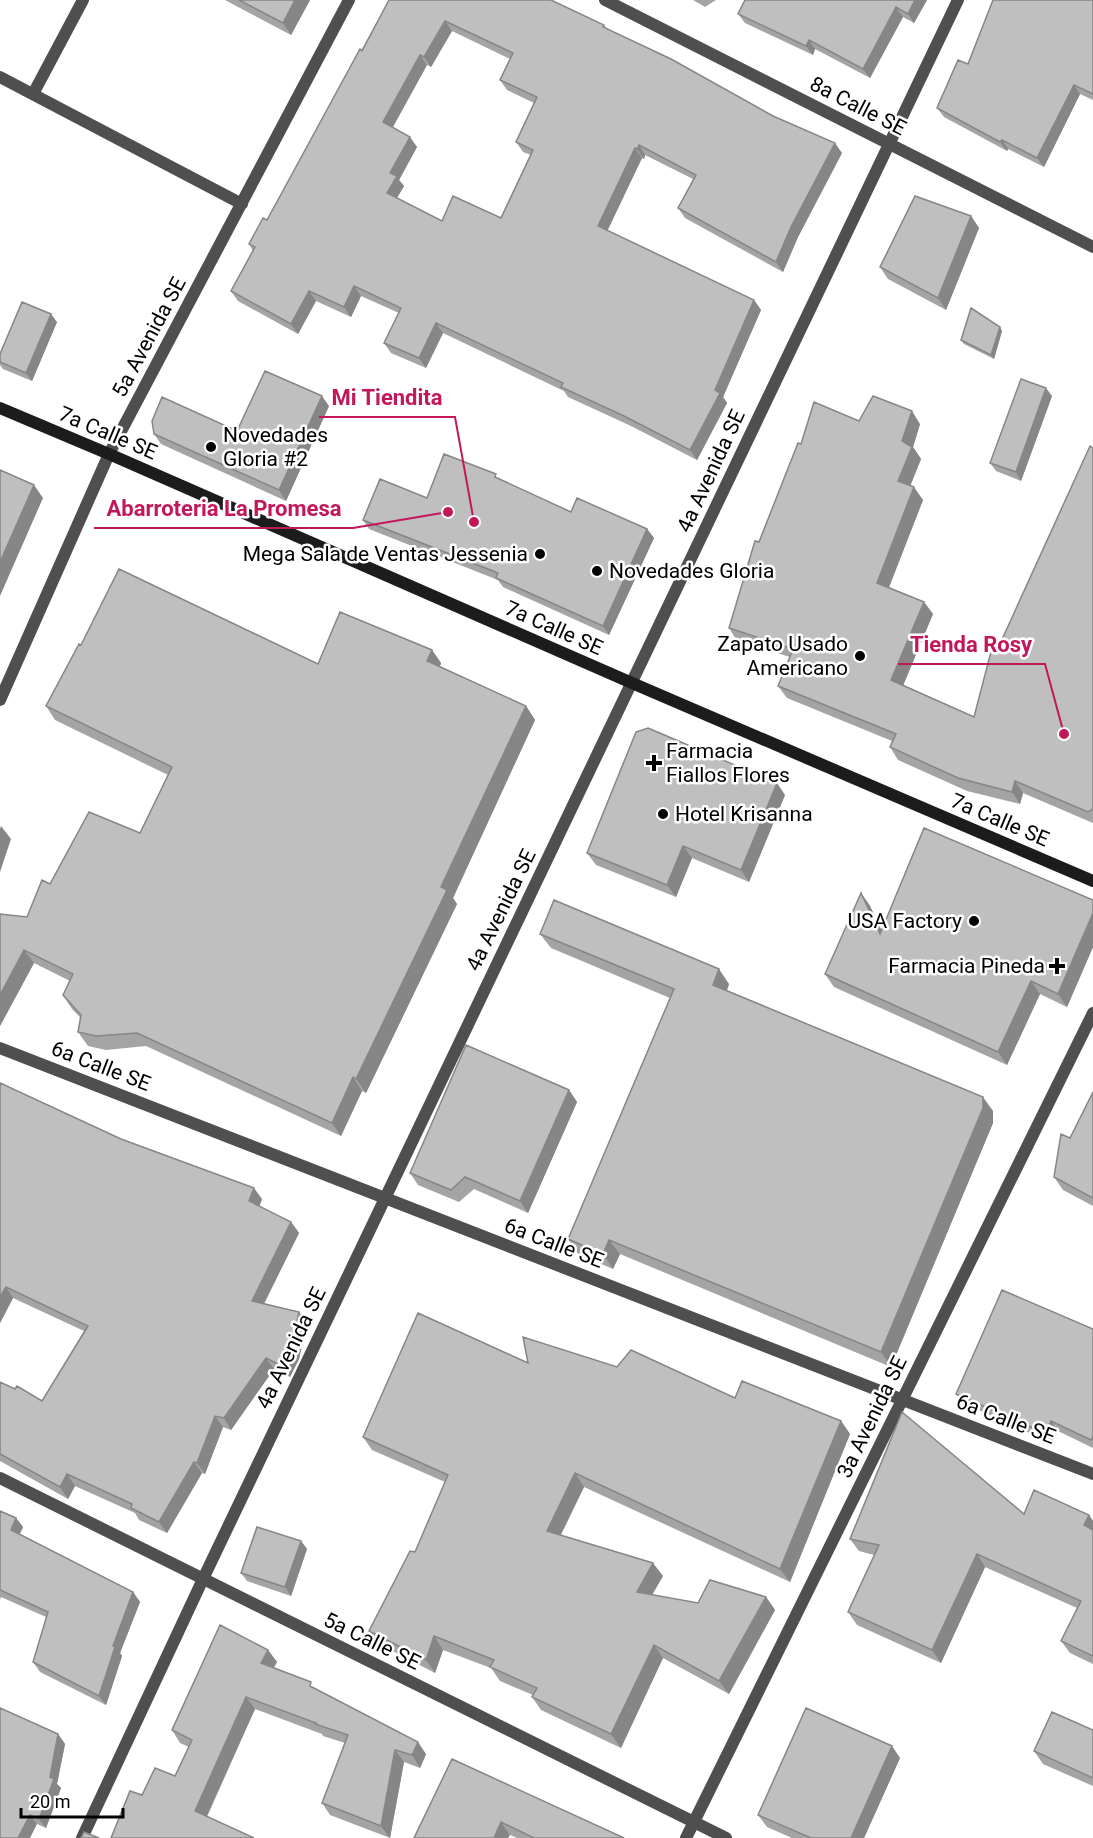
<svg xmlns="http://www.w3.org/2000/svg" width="1093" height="1838" font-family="Roboto,sans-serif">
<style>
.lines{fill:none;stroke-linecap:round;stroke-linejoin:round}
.minor{stroke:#4f4f4f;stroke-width:12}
.secondary{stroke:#1c1c1c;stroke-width:12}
.wall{fill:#a4a4a4;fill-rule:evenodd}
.shaded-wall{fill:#868686}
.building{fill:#bfbfbf;stroke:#868686;stroke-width:1.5;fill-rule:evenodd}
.poi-dot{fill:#000;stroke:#fff;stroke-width:2}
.labels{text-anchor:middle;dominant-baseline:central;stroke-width:5;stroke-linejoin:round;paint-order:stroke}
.street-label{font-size:21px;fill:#000;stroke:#fff}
.poi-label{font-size:21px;fill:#000;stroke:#fff;text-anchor:start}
.leader{fill:none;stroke:#c2185b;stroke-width:2}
.callout-dot{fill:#c2185b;stroke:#fff;stroke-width:2}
.callout-label{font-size:22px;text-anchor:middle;font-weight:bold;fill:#c2185b;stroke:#fff;stroke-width:5;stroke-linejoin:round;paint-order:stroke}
</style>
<rect width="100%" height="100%" fill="#fff"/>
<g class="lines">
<path class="minor" d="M605,0l488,247
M0,77l242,127
M33,94l50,-94
M0,700l109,-246 240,-454
M0,1048l1093,426
M0,1478l726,360
M82,1838l121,-259 755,-1579
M686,1838l407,-825"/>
<path class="secondary" d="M0,408l109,46 523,229 461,198"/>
</g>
<path class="wall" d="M225,0h85l-19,35z
M389,0l215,25 3,4 235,124 -44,84 -15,35 -98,-54 -7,-10 15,-29 -48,-24 -1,4 -2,-1 -35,72 147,70 7,10 -38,87 4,6 -30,57 -66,-34 -63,-29 -4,-6 -121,-58 -17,35 -35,-15 -7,-10 15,-30 -38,-17 -10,21 -35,-16 -18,33 -60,-33 -7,-10 22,-40 -4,-7 18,-24zM452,31l58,28 -10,21 7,10 27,13 -18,39 7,10 8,3 -30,63 -59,3 -45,-23 7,-12 -5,-6 18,-33 -24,-20 34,-62 4,2z
M693,0h23l-11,7z
M927,0l-13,23 -11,-6 -33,61 -55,-29 -2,6 -68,-32 -7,-9z
M1093,0v100l-13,-6 -36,73 -36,-18 -1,2 -63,-34 -7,-9 31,-44z
M971,216l8,12 -33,82 -58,-31 -8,-12z
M57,322l-25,59 -29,-12 -3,-4v-11z
M1002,331l-8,28 -30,-15 -3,-4z
M1052,396l-31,85 -25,-10 -6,-8z
M329,406l-43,95 -125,-57 -7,-10 83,-3z
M859,421l61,3 -7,23 8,12 -11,27 13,14 -34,87 35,15 9,12 -30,71 71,32 25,-71 94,-198v375l-70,-30 -3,11 -53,-13 -69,-31 -8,-13 2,-6 -105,-43 -9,-12 12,-29 -53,-16 -8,-13 30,-86 42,-98z
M500,480l71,32 76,17 7,9 -45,97 -106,-48 -5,-7 -129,-51 -6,-9 64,-22z
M81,645l237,19 114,-14 9,13 -1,3 86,40 9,14 -82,178 4,6 -91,189 -4,-2 -21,45 -195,-90 -40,4 -18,-4 -10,-14 3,-14 -9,-9 -9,-14 7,-14 -36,-18 -34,63 27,-109 23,-33 90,-51 28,-58 -113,-55 -9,-14z
M785,795l-36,87 -57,-24 -16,39 -80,-32 -9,-12z
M861,893l9,13 11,24 212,-30v47l-26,60 -27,-13 -33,71 -173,-78 -9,-13z
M540,934l189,50 -2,7 266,120v12l-102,244 -271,-113 -7,15 -35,-15 -10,-15 102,-241 -119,-50z
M0,1083l121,56 141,60 -3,7 32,16 8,11 -35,70 35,9 8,11 -8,36 -9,18 -16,-8 -43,61 -8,-3 -18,47 -3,-1 -35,60 -28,-13 -4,-7 -60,-27 -7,13 -68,-38v-79l42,19 42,-70 -71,-33 -13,25z
M569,1090l8,12 -49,111 -54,-24 -15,13 -41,-17 -8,-12z
M1093,1092v114l-30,-16 -9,-13 16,-39z
M1093,1329v119l-35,-17 -6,12 -89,-40 -7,-9z
M528,1363l89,4 118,31 106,23 9,13 -60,148 -206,-95 -23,48 102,41 -11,19 46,8 68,-6 9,13 -46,84 -66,-36 -42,90 -80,-38 -9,-13 1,-2 -33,-14 -9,-13 -48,-18 -8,23 -56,-29 -10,-13 46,-79 30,-70 -73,-32 -9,-13z
M0,1511l16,7 7,9 -3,7 113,58 7,10 -20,51 2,3 -16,49 -66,-33 -7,-10 13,-45 -45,-20 -1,3z
M1024,1514l65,1 4,6v143l-23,-11 -9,-12 16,-33 -92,-41 -44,96 -84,-38 -9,-13 26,-57 -15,-4 -9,-12z
M301,1541l6,8 -16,47 -44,-15 -6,-8z
M268,1650l9,12 -4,6 42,21 111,65 -6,14 -16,-6 -14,76 -60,-23 -8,-12 23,-60 -22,-7 -1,-2 -67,-25 -48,108 -65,-22 33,-19 14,-29 -9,-4 -8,-13z
M1093,1730v56l-50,-22 -9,-13z
M58,1734l7,10 -8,40 4,4 -15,40 -9,-4 -37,14z
M900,1758l-36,80h-72l-25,-11 -9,-12z
M452,1759l172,79h-107l-7,-3z"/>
<path class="shaded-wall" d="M295,0h15l-19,35 -8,-12z
M915,0h12l-13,23 -6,-9z
M896,7l7,10 -33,61 -7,-9z
M445,21l7,10 -21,36 -7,-10z
M809,40l6,9 -2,6 -7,-9z
M420,55l7,10 -37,67 -7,-10z
M1074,85l6,9 -36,73 -7,-9z
M410,137l7,10 -18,33 5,6 -10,17 -7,-10 3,-20z
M1002,140l6,9 -1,2 -7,-9z
M835,143l7,10 -44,84 -15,35 -7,-10 15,-35z
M639,145l6,10 -1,4 -7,-10z
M635,148l7,10 -37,78 -7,-10z
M971,216l8,12 -33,82 -8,-12z
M354,286l7,10 -10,21 -7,-10z
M309,291l7,10 -18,33 -7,-10z
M754,300l7,10 -38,87 4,6 -30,57 -7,-10z
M51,314l6,8 -25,59 -6,-8z
M436,323l7,10 -17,35 -7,-10z
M1000,327l2,4 -8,28 -3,-4z
M1046,388l6,8 -31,85 -5,-9z
M322,396l7,10 -43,95 -7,-11z
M912,411l8,13 -7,23 8,12 -14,35 -9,-13 4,-40z
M34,485l9,13 -43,98v-34z
M914,487l9,13 -37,95 -9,-12z
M647,529l7,9 -45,97 -6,-9z
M924,602l9,12 -33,79 -9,-13z
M432,650l9,13 -4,11 -10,-13z
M526,706l9,14 -82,178 4,6 -91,189 -10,-14 85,-192z
M1015,781l8,12 -3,11 -8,-12z
M777,783l8,12 -36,87 -8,-12z
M1,826l10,13 -11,33v-43z
M683,846l9,12 -16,39 -9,-12z
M861,893l9,13 19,40 -9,-12z
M1093,913v34l-26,60 -9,-13z
M24,950l10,13 -34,63v-31z
M719,969l10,15 -6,16 -10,-15z
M1031,981l9,13 -33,71 -9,-13z
M353,1077l9,14 -21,45 -9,-13z
M569,1090l8,12 -49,111 -8,-12z
M983,1097l10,14v12l-102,244 -10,-15z
M254,1188l8,11 -5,14 -8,-12z
M291,1222l8,11 -39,79 -8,-11z
M609,1240l11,14 -7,15 -10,-15z
M6,1287l7,11 -13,25v-26z
M299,1312l8,11 -8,36 -9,18 -8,-11z
M266,1358l8,11 -43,61 -7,-12z
M215,1416l8,11 -18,47 -8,-11z
M841,1421l9,13 -60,148 -10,-13z
M1051,1421l7,10 -6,12 -7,-10z
M194,1462l8,11 -35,60 -8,-11z
M575,1473l9,14 -28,57 -9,-13z
M67,1474l8,12 -7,13 -8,-12z
M1089,1515l4,6v17l-9,-13z
M16,1518l7,9 -6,12 -6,-9z
M301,1541l6,8 -16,47 -6,-9z
M977,1554l8,13 -44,96 -9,-13z
M653,1563l10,13 -17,29 -9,-13z
M133,1592l7,10 -20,51 2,3 -16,49 -7,-9 14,-50z
M766,1597l9,13 -46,84 -10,-13z
M434,1636l9,14 -8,23 -9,-13z
M654,1645l9,13 -42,90 -10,-14z
M268,1650l9,12 -8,14 -8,-13z
M246,1697l9,12 -52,115 -8,-13z
M58,1734l7,10 -8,40 4,4 -15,40 -7,-9 11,-42z
M418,1742l8,12 -6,14 -8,-13z
M892,1746l8,12 -36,80h-13z
M395,1750l9,12 -14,76 -9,-12z
M30,1815l7,9 -7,14h-12z
M501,1822l9,13 -2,3h-14z"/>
<path class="building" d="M239,0h56l-12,23z
M389,0h162l53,25 -1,2 68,32 102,57 62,27 -44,84 -15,35 -98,-54 18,-33 -57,-30 -2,4 -2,-1 -37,78 156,74 -39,90 5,3 -30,57 -66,-34 -63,-29 2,-4 -127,-60 -17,35 -35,-15 17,-35 -47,-22 -10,21 -35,-16 -18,33 -60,-33 24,-44 -6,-3 14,-26 4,2 93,-171 2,2zM445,21l68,32 -13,27 37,17 -21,45 17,8 -32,68 -48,-22 -11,25 -55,-28 10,-17 -7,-3 20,-36 -27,-15 37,-67 4,2z
M745,0h170l-7,14 -12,-7 -33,62 -54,-29 -3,6 -68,-32z
M993,0h100v94l-19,-9 -37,73 -35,-18 -2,2 -63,-34 21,-48 10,4z
M915,196l56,20 -33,82 -58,-31z
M22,302l29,12 -25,59 -26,-11v-8z
M971,308l29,19 -9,28 -30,-15z
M265,371l57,25 -43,94 -125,-56 -2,-13 10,-24 75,34z
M1021,379l25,9 -30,84 -26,-9z
M873,396l39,15 -10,30 10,6 -14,34 16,6 -37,96 47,19 -33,78 83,37 19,-73 6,2 91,-200 3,2v361l-5,3 -73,-31 -3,11 -54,-14 -68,-31 6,-13 -118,-48 15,-37 -64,-21 26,-87 4,1 39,-99 3,1 13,-42 45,19z
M444,454l52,20 -1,3 76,35 6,-14 70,31 -44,97 -107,-48 2,-5 -135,-53 17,-41 47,19z
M0,470l34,15 -34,77z
M119,569l199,95 22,-52 92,38 -5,11 99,45 -85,181 6,3 -91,189 -3,-2 -21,46 -195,-90 -41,3 -18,-4 3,-17 -18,-20 10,-21 -49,-24 -24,45v-81l27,3 15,-37 8,4 39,-72 51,21 32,-66 -126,-61 33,-62 2,1z
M648,728l129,55 -36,87 -58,-24 -16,39 -80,-32 49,-121z
M924,828l169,72v13l-35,81 -27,-13 -33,71 -173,-78 36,-81 19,41z
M554,900l165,69 -6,16 270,112v11l-102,244 -272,-112 -6,14 -35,-15 106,-250 -134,-55z
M466,1045l103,45 -49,111 -55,-24 -14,13 -41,-17z
M0,1083l121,56 133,49 -5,13 42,21 -39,79 47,11 -8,36 -9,18 -16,-8 -42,60 -9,-2 -18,47 -3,-1 -35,60 -28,-14 1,-4 -65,-30 -7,13 -60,-33v-72l15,7 2,-3 25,15 46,-75 -82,-39 -6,10z
M1093,1092v106l-39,-21 7,-43 9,4z
M1002,1290l91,39v107l-2,4 -40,-19 -6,12 -89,-39z
M418,1313l110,50 -5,-26 94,30 14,-17 104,48 7,-17 99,40 -61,148 -205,-96 -28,58 106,32 -16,29 61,11 12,-23 56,17 -47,84 -65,-36 -43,89 -79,-37 5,-9 -47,-21 4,-7 -60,-24 -8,24 -57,-29 41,-80 5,1 33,-77 -85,-38z
M902,1412l122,102 10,-24 55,25 -5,10 9,5v126l-32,-15 20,-40 -104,-47 -45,96 -84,-38 31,-67 -29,-6z
M0,1511l16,7 -5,12 122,62 -20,54 2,1 -16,49 -66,-34 15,-50 -48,-22z
M257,1527l44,14 -16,46 -44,-14z
M220,1625l48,25 -7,13 50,19 -1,4 108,56 -6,13 -17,-5 -14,76 -59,-23 26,-68 -33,-11 1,-1 -70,-26 -51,114 59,27h-143l19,-47 12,4 13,-27 20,8 17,-36 -20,-10z
M0,1708l58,26 -8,43 4,2 -15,40 -9,-4 -12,23h-18z
M806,1708l86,38 -41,92h-40l-53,-23z
M1052,1712l41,18v48l-59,-27z
M452,1759l172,79h-90l-33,-16 -7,16h-80z
M84,1832l15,6h-18z"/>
<g class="poi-dot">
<circle cx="211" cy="447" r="6"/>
<circle cx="540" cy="554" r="6"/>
<circle cx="597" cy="571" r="6"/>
<circle cx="860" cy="656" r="6"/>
<path d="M651 754h6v6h6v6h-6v6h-6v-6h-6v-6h6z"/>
<circle cx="663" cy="814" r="6"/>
<circle cx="974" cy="921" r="6"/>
<path d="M1054 957h6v6h6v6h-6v6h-6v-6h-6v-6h6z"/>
</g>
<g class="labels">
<g class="street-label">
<text transform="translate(858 106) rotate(27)">8a Calle SE</text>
<text transform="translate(149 337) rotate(-62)">5a Avenida SE</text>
<text transform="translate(108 433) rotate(23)">7a Calle SE</text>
<text transform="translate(711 471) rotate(-65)">4a Avenida SE</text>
<text transform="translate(554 628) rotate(24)">7a Calle SE</text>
<text transform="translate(1000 820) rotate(23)">7a Calle SE</text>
<text transform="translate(501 910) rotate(-64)">4a Avenida SE</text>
<text transform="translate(101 1066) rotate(21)">6a Calle SE</text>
<text transform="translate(554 1243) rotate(21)">6a Calle SE</text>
<text transform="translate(291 1348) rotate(-64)">4a Avenida SE</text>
<text transform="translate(872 1417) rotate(-64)">3a Avenida SE</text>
<text transform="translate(1006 1419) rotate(21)">6a Calle SE</text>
<text transform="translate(372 1641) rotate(26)">5a Calle SE</text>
</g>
<g class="poi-label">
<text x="223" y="435">Novedades<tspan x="223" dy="24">Gloria #2</tspan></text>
<text x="528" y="554" text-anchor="end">Mega Sala de Ventas Jessenia</text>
<text x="609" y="571">Novedades Gloria</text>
<text x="848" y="644" text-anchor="end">Zapato Usado<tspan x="848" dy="24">Americano</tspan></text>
<text x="666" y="751">Farmacia<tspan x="666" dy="24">Fiallos Flores</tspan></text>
<text x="675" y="814">Hotel Krisanna</text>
<text x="962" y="921" text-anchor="end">USA Factory</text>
<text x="1045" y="966" text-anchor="end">Farmacia Pineda</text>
</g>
</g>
<path class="leader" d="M474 522L455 417H319M448 512L353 528H94M1064 734L1045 664H898"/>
<g class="callout-dot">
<circle cx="474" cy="522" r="6"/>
<circle cx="448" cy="512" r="6"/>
<circle cx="1064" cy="734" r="6"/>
</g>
<g class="callout-label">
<text x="387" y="405">Mi Tiendita</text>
<text x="224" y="516">Abarroteria La Promesa</text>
<text x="971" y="652">Tienda Rosy</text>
</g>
<path d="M21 1808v9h102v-9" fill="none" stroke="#000000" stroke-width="3"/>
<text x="30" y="1808" font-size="18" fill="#000000" stroke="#ffffff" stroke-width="4.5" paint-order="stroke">20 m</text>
</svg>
